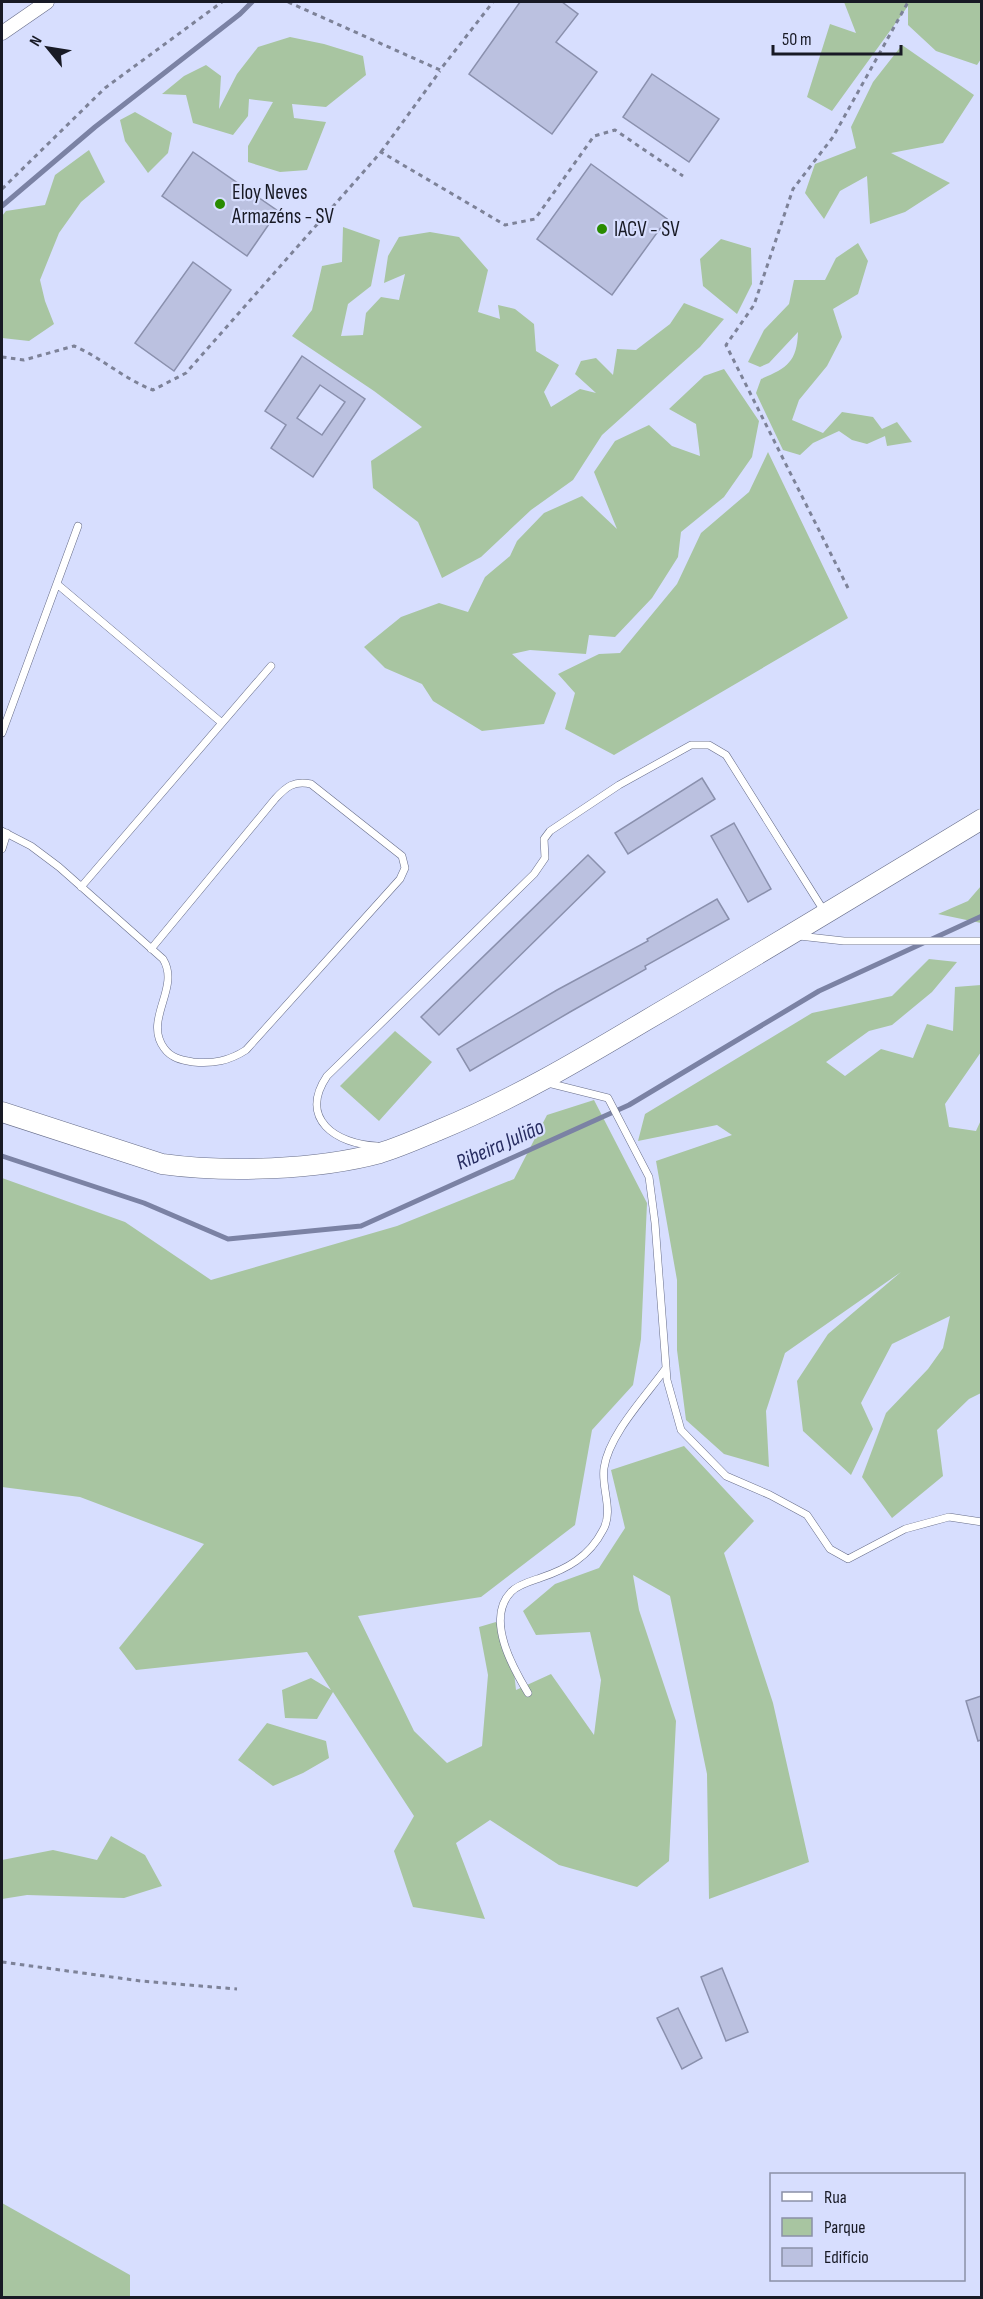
<svg xmlns="http://www.w3.org/2000/svg" width="983" height="2299" font-family="'Sofia Sans Condensed',sans-serif">
<style>
.green{fill:#a8c5a1}
.lines{fill:none;stroke-linecap:round;stroke-linejoin:round}
.stream{stroke:#7b82a4;stroke-width:5}
.building{fill:#bbc1e0;stroke:#8a90ad;stroke-width:1.5;fill-rule:evenodd}
.service-casing{stroke:#676d89;stroke-width:8}
.minor-casing{stroke:#676d89;stroke-width:15}
.secondary-casing{stroke:#676d89;stroke-width:21}
.path{stroke:#7d8298;stroke-width:3;stroke-dasharray:4.5 4.5;stroke-linecap:butt}
.service{stroke:#fff;stroke-width:7}
.minor{stroke:#fff;stroke-width:14}
.secondary{stroke:#fff;stroke-width:20}
.poi-dot{fill:#298b00;stroke:#d7defe;stroke-width:2}
.labels{text-anchor:middle;dominant-baseline:central;stroke-width:4.5;stroke-linejoin:round;paint-order:stroke}
.poi-label{font-size:21px;fill:#181a25;stroke:#d7defe;text-anchor:start}
.water-label{font-size:22px;font-style:italic;fill:#272c61;stroke:#d7defe}
</style>
<rect width="100%" height="100%" fill="#d7defe"/>
<path class="green" d="M844,2h137v57l-4,6 -41,-14 -28,-26v-19l-76,105 -25,-14 23,-73 26,9z
M290,37l34,7 39,12 3,19 -40,32 -34,-3 2,14 32,4 -19,48 -27,2 -32,-10v-16l25,-44 -24,-3 -1,17 -15,19 -40,-12 -7,-28 -24,-1 22,-18 22,-11 15,11 -2,33 18,-35 21,-27z
M902,45l72,50 -31,48 -52,10 59,30 -45,29 -35,12 -3,-48 -27,15 -16,28 -19,-26 10,-29 41,-16 -5,-21 22,-45z
M135,112l37,21 -4,20 -20,20 -23,-32 -5,-21z
M89,150l16,32 -24,20 -22,31 -19,47 5,21 9,23 -25,17 -27,-3v-122l4,-5 39,-6 10,-30z
M343,227l37,13 -9,46 -23,18 -7,32 22,-1 3,-22 15,-16 18,3 6,-26 -21,9 4,-27 11,-19 31,-5 29,5 29,33 -10,42 22,7 -2,-14 17,4 19,15 2,27 23,14 -15,27 7,15 29,-18 16,4 -21,-19 6,-13 15,-3 17,17 4,-26 19,1 34,-26 14,-21 40,16 -24,28 -98,88 -29,45 -42,30 -50,47 -39,21 -24,-56 -45,-34 -2,-27 51,-34 -48,-36 -82,-55 20,-26 10,-44 20,-4z
M721,239l30,9 1,36 -15,30 -34,-28 -3,-27z
M858,243l10,18 -10,33 -25,15 9,28 -15,29 -28,34 -7,20 31,13 19,-21 31,5 9,12 15,-7 15,20 -25,4 -2,-10 -18,8 -15,-4 -13,-9 -26,12 -13,12 -17,-5 -27,-57 5,-14c26,-11 36,-17 37,-47l-29,31 -9,4 -12,-5 16,-32 25,-26 5,-24h31l11,-22z
M724,369l35,52 -7,36 -28,40 -43,35 -3,25 -26,41 -37,39 -26,-2 -3,19 -56,-4 -18,4 44,39 -12,31 -62,7 -49,-30 -11,-17 -37,-16 -21,-21 37,-30 38,-14 29,9 17,-35 25,-21 7,-15 27,-28 38,-17 35,33 -23,-57 21,-31 34,-16 23,21 28,10 -4,-32 -27,-15 35,-33z
M768,452l80,166 -234,137 -49,-26 10,-36 -17,-19 41,-20 21,-1 57,-69 24,-51 48,-41z
M981,886v37l-43,-9 30,-13z
M929,959l28,3 -25,30 -40,33 -23,6 -43,31 19,14 36,-27 32,9 14,-34 26,7 2,-44 26,-2v67l-36,52 4,23 27,4 5,-11v273l-12,6 -32,31 6,46 -51,42 -30,-41 24,-64 42,-44 15,-21 7,-32 -58,28 -31,59 12,26 -22,46 -48,-44 -6,-50 31,-47 73,-62 -116,81 -19,58 3,56 -45,-13 -38,-34 -9,-70v-70l-21,-119 76,-26 -15,-10 -79,16 7,-27 167,-101 80,-17z
M395,1031l37,31 -53,59 -39,-35z
M594,1100l53,103 -6,136 -8,46 -41,45 -17,95 -94,72 -123,19 56,115 33,32 35,-17 6,-71 -9,-48 17,-5 16,32 4,36 35,-16 43,61 7,-55 -11,-48 -54,3 -13,-24 32,-27 44,-16 26,-40 -14,-58 73,-24 70,75 -30,32 49,150 36,159 -100,37 -2,-125 -37,-178 -37,-21 6,35 37,111 -7,140 -32,26 -78,-22 -69,-45 -34,23 29,76 -72,-12 -19,-56 20,-35 -81,-124 -16,27 -32,-1 -3,-28 29,-12 20,12 -24,-38 -171,18 -17,-22 85,-104 -124,-47 -78,-10v-309l123,44 86,58 186,-54 117,-47 33,-64z
M267,1723l59,18 3,17 -26,15 -30,13 -35,-26z
M111,1836l34,19 17,31 -38,12 -97,-3 -25,4v-39l51,-10 44,10z
M2,2203l128,72v22h-128z"/>
<g class="lines">
<path class="stream" d="M2,206l93,-79 145,-113 12,-12
M2,1156l142,47 84,36 133,-13 268,-121 190,-114 163,-75"/>
</g>
<path class="building" d="M520,2h42l16,12 -22,28 41,30 -45,62 -83,-60z
M652,74l67,45 -30,43 -66,-45z
M193,152l85,59 -31,45 -85,-60z
M591,164l76,55 -55,76 -75,-56z
M193,262l38,28 -57,81 -39,-28z
M302,356l63,43 -52,78 -42,-29 15,-23 -21,-14zM320,385l25,17 -23,33 -25,-17z
M702,778l13,21 -87,55 -13,-21z
M734,823l37,66 -23,13 -37,-66z
M588,855l17,17 -166,163 -18,-18z
M717,899l12,20 -84,47 1,3 -76,43 -100,59 -13,-22 100,-59 91,-49 -1,-2z
M981,1696v44l-3,1 -12,-40z
M722,1968l26,64 -22,9 -25,-64z
M678,2008l24,50 -20,11 -25,-51z"/>
<g class="lines">
<g class="service-casing">
<path id="service" d="M57,584l165,139
M2,733l76,-207
M2,831l29,15 28,21 104,92c18,29 -20,60 1,89 7,10 17,12 29,14 20,2 36,-1 53,-12l154,-171 5,-11 -3,-12 -91,-72c-17,-4 -25,3 -36,15l-124,150
M2,849l5,-16
M81,887l190,-221
M799,936l45,5h138
M548,1083l60,15 41,79 6,46 12,157 14,50 45,46 44,19 37,20 23,34 18,10 57,-30 44,-12 33,5
M377,1146c-41,-2 -79,-27 -50,-70l207,-202 11,-16 -1,-19 6,-8 69,-46 72,-40h18l17,10 98,156
M528,1693c-15,-25 -43,-74 -17,-101 6,-7 20,-11 29,-14 27,-9 49,-21 63,-48 11,-19 -2,-42 1,-62 5,-34 42,-72 62,-100"/>
</g>
<g class="minor-casing">
<path id="minor" d="M2,33l45,-31"/>
</g>
<g class="secondary-casing">
<path id="secondary" d="M2,1112l160,52c65,9 155,6 218,-11 20,-6 40,-15 59,-23 73,-30 139,-69 206,-109 113,-66 225,-134 337,-202"/>
</g>
<path class="path" d="M288,2l152,68 53,-68
M381,152l59,-81
M2,189l103,-101 117,-86
M2,357l22,3 50,-14c28,12 50,33 79,44l33,-17 195,-221 124,73 30,-6 59,-83 21,-6 68,46
M848,588l-122,-243 28,-40 39,-116 40,-52 75,-135
M2,1962l139,19 96,8"/>
<use href="#service" class="service"/>
<use href="#minor" class="minor"/>
<use href="#secondary" class="secondary"/>
</g>
<g class="poi-dot">
<circle cx="220" cy="204" r="6"/>
<circle cx="602" cy="229" r="6"/>
</g>
<g class="labels">
<g class="poi-label">
<text x="232" y="192">Eloy Neves<tspan x="232" dy="24">Armazéns - SV</tspan></text>
<text x="614" y="229">IACV - SV</text>
</g>
<g class="water-label">
<text transform="translate(500 1145) rotate(-24)">Ribeira Julião</text>
</g>
</g>
<rect width="983" height="2299" fill="none" stroke="#181a25" stroke-width="6"/>
<rect x="770" y="2173" width="195" height="108" fill="#d7defe" stroke="#8b90a7" stroke-width="1.5"/>
<rect x="782" y="2192" width="30" height="9" fill="#ffffff" stroke="#8b90a7" stroke-width="1.5"/>
<text x="824" y="2203" font-size="18" fill="#181a25">Rua</text>
<rect x="782" y="2218" width="30" height="18" fill="#a8c5a1" stroke="#8b90a7" stroke-width="1.5"/>
<text x="824" y="2233" font-size="18" fill="#181a25">Parque</text>
<rect x="782" y="2248" width="30" height="18" fill="#bbc1e0" stroke="#8b90a7" stroke-width="1.5"/>
<text x="824" y="2263" font-size="18" fill="#181a25">Edifício</text>
<g transform="translate(48 48) rotate(300)" stroke="#d7defe" stroke-width="4.5" paint-order="stroke">
<path d="M0-4.5L10 22L0 15L-10 22Z" fill="#181a25"/>
<text y="-9" font-size="16" font-weight="bold" text-anchor="middle" fill="#181a25">N</text>
</g>
<path d="M773 45v9h128v-9" fill="none" stroke="#181a25" stroke-width="3"/>
<text x="782" y="45" font-size="18" fill="#181a25" stroke="#d7defe" stroke-width="4.5" paint-order="stroke">50 m</text>
</svg>
